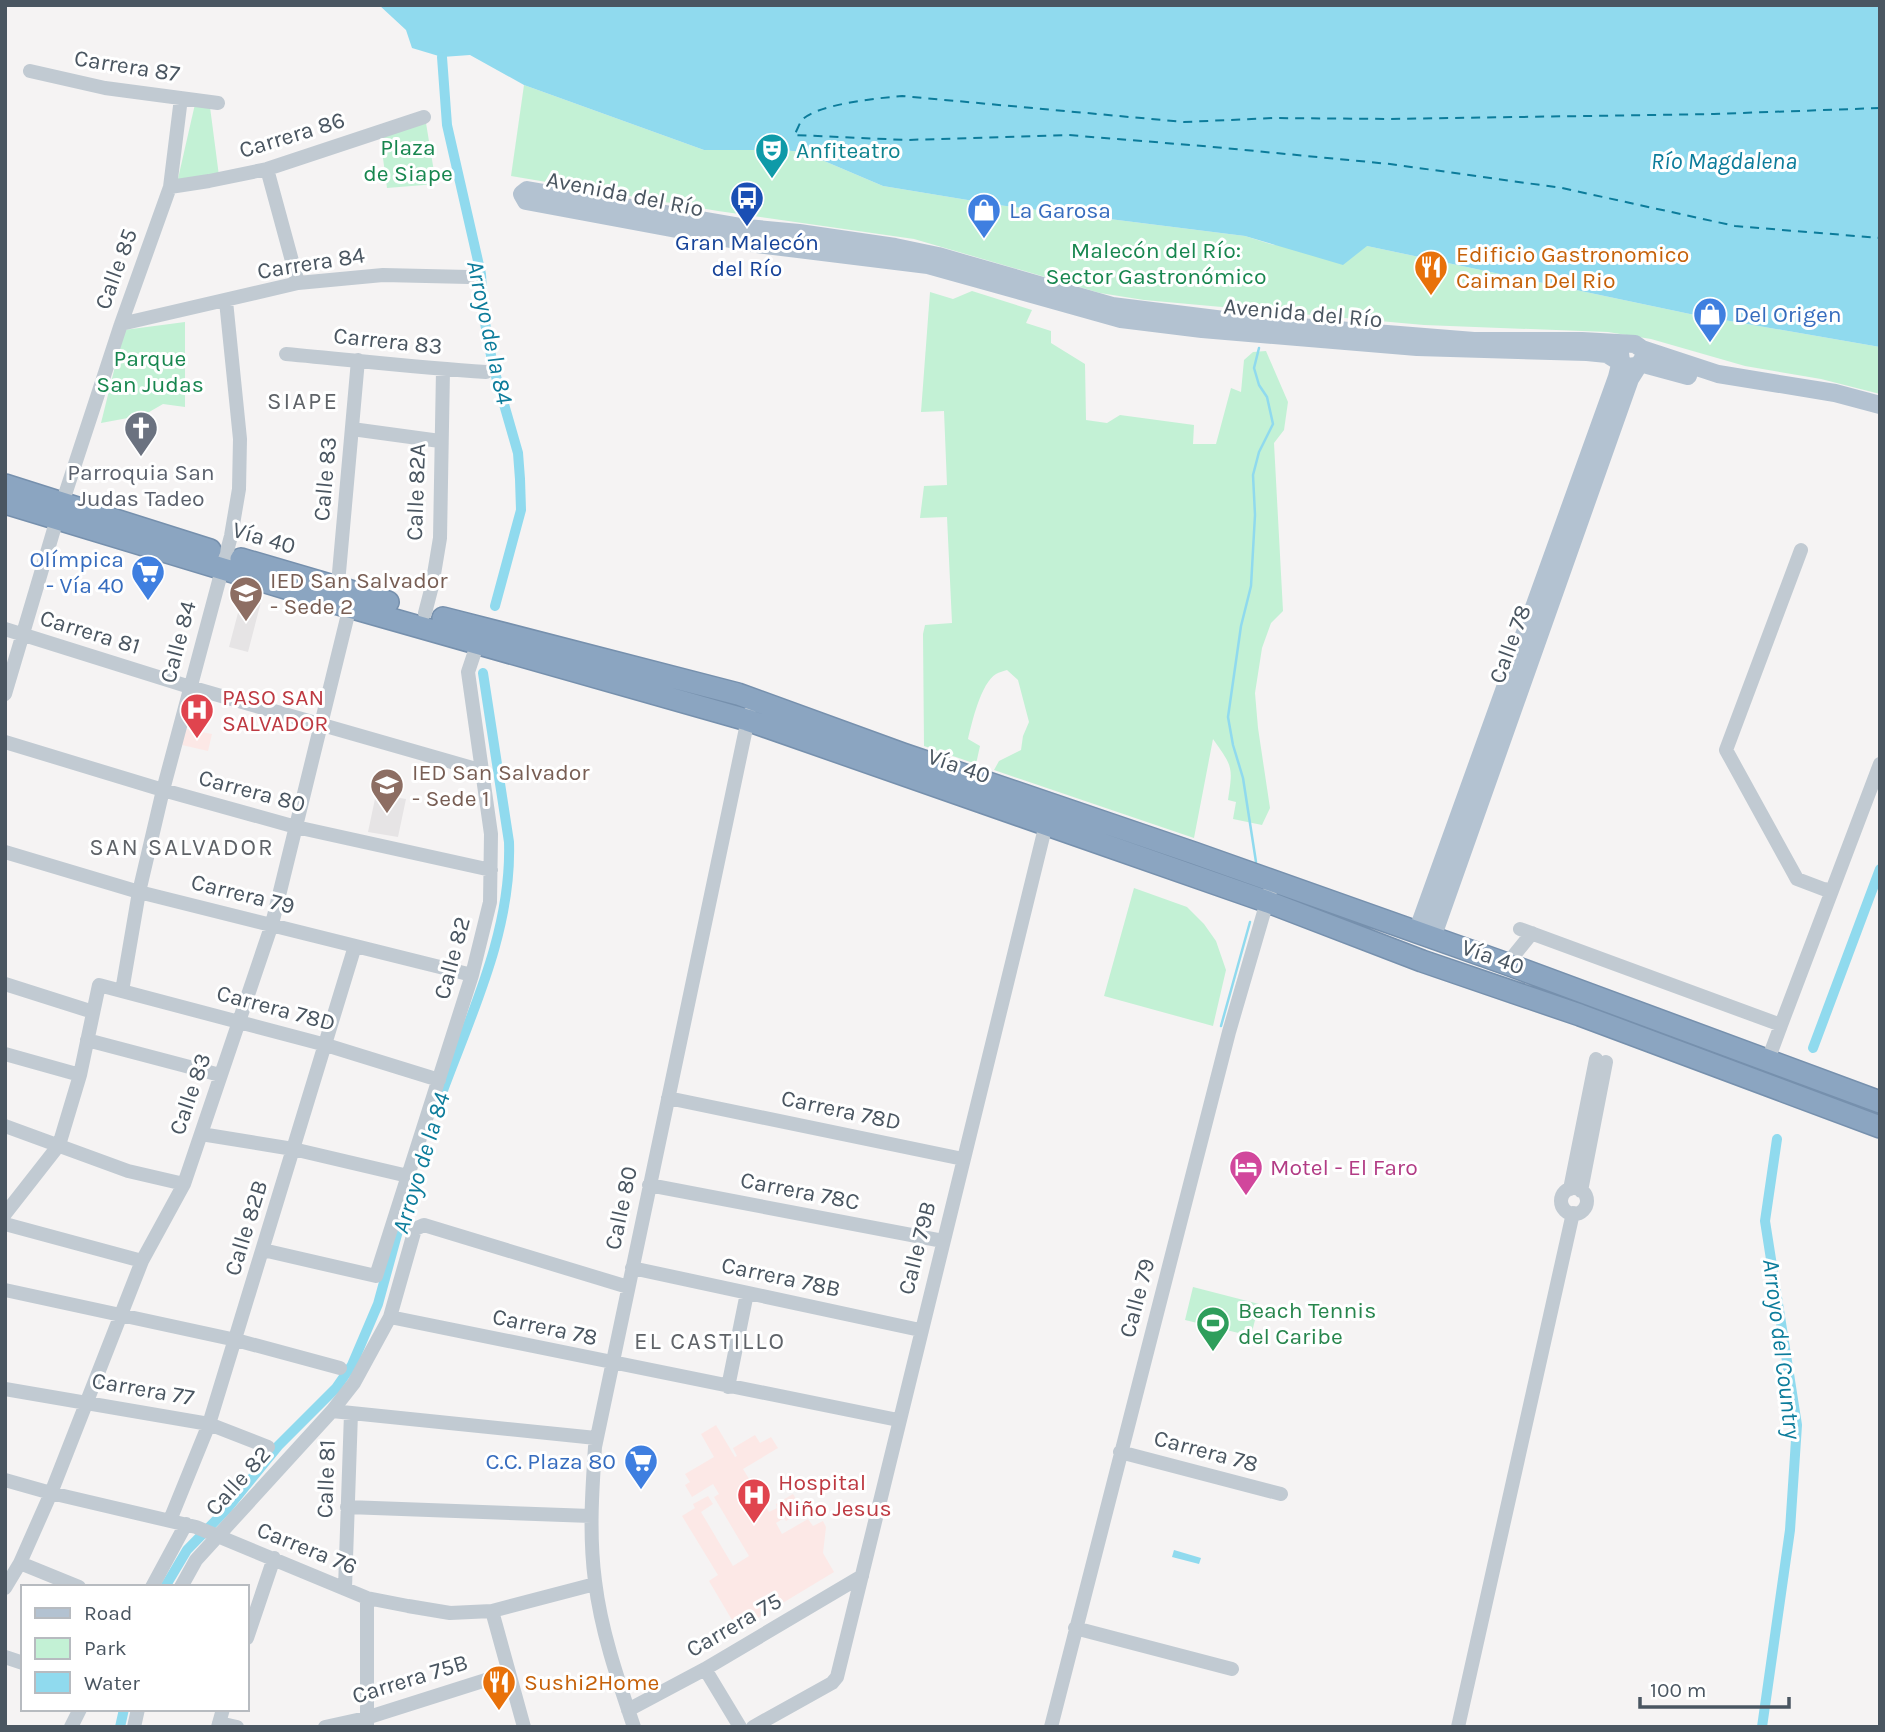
<svg xmlns="http://www.w3.org/2000/svg" width="1885" height="1732" font-family="Karla,sans-serif">
<style>
.education{fill:#e6e4e5}
.medical{fill:#fce8e6}
.green{fill:#c3f1d5}
.water{fill:#90daee}
.lines{fill:none;stroke-linecap:round;stroke-linejoin:round}
.stream{stroke:#90daee;stroke-width:2.5}
.canal{stroke:#90daee;stroke-width:10}
.ferry{stroke:#0c7c9b;stroke-width:2;stroke-dasharray:9 7;stroke-linecap:butt}
.highway-casing{stroke:#7690ad;stroke-width:24}
.minor{stroke:#c1cad2;stroke-width:14}
.major{stroke:#b3c2d1;stroke-width:18}
.highway{stroke:#8ba5c1;stroke-width:21}
.labels{text-anchor:middle;dominant-baseline:central;stroke-width:6;stroke-linejoin:round;paint-order:stroke}
.street-label{font-size:23px;fill:#4a5661;stroke:#fff}
.park-label{font-size:23px;fill:#17864f;stroke:#fff}
.culture-label{font-size:23px;fill:#0d838f;stroke:#fff;text-anchor:start}
.shop-label{font-size:23px;fill:#366cbe;stroke:#fff;text-anchor:start}
.transit-label{font-size:23px;fill:#164399;stroke:#fff}
.food-label{font-size:23px;fill:#c56008;stroke:#fff;text-anchor:start}
.worship-label{font-size:23px;fill:#5b616d;stroke:#fff}
.education-label{font-size:23px;fill:#785e54;stroke:#fff;text-anchor:start}
.health-label{font-size:23px;fill:#be3a42;stroke:#fff;text-anchor:start}
.hotel-label{font-size:23px;fill:#b23c85;stroke:#fff;text-anchor:start}
.leisure-label{font-size:23px;fill:#27864d;stroke:#fff;text-anchor:start}
.water-label{font-size:24px;font-style:italic;fill:#0c7c9b;stroke:#fff}
.neighbourhood-label{font-size:24px;letter-spacing:2px;fill:#5f6368;stroke:#fff}
</style>
<rect width="100%" height="100%" fill="#f5f3f3"/>
<path class="education" d="M243,594l19,4 -14,54 -19,-5z
M376,794l30,5 -8,38 -30,-5z"/>
<path class="medical" d="M186,729l26,5 -4,17 -26,-6z
M716,1425l19,32 2,-1 -4,-8 22,-13 5,8 11,-6 7,11 -35,21 26,43 8,-4 -1,-4 17,-10 10,16 -17,11 -2,-3 -8,5 6,11 26,-15 5,7 10,-5 3,6 -3,26 11,19 -86,52 -6,-10 -10,6 -23,-39 9,-6 -36,-59 13,-8 -2,-4 15,-8 5,8 -12,8 32,54 16,-10 -35,-59 5,-3 -6,-10 -21,13 -7,-12 5,-3 -5,-8 29,-17 -13,-23z"/>
<path class="green" d="M524,85l180,65h78l21,2 80,34 115,19 247,31 29,9 93,1 323,68 190,33v47l-59,-15 -76,-13 -94,-27 -43,-7 -184,-7 -280,-25 -44,-7 -186,-54 -196,-28 -207,-35z
M195,104l15,3 9,69 -42,7z
M426,123l10,61 -49,4 -7,-52z
M972,291l60,19 -6,13 25,8v12l34,21 1,56 21,3 13,-8 74,10 -1,19h23l15,-56 10,4 3,-32 9,-8 13,-1 22,51 -4,28 -10,13 9,168 -12,12 -9,25 -7,45 3,35 12,80 -8,17 -29,-6 3,-17 -8,-2c5,-33 5,-33 -15,-61l-19,99 -200,-68 5,-9 22,-11 2,-14 6,-14 -11,-42 -11,-10c-3,1 -8,2 -11,4 -15,9 -24,48 -28,65l12,7 -4,18 -52,-18 -1,-112 2,-9 27,-2 -5,-106 -27,1 4,-32 23,-1 -3,-74 -23,1 9,-120 23,7z
M185,322v85l-22,-3 -19,11 -43,8 23,-93z
M1134,888l53,19 17,17 12,17 10,29 -13,56 -109,-30z
M1193,1287l66,17 -8,32 -66,-16z"/>
<path class="water" d="M379,5h1501v342l-190,-33 -323,-68 -24,19 -98,-29 -247,-31 -115,-19 -80,-34 -21,-2h-78l-180,-65 -54,-30 -28,2 -30,-9 -6,-18z
M1174,1550l27,8 -2,6 -27,-7z"/>
<g class="lines">
<path class="stream" d="M1256,862l-13,-84 -10,-33 -5,-28 13,-91 10,-40 4,-71 -2,-40 6,-23 14,-28 -6,-27 -8,-12 -5,-17 5,-20
M1221,1026l29,-104"/>
<path class="canal" d="M442,57l5,68 34,149 2,38 10,54 25,87 2,26 1,31 -26,96
M1813,1048l67,-179
M438,1104c30,-84 74,-170 71,-262l-26,-169
M165,1587l22,-37 39,-40 52,-64 58,-58 16,-23 26,-61 23,-84
M120,1727l4,-18
M1762,1727l28,-197 7,-105 -32,-204 12,-82"/>
<path class="ferry" d="M1880,108l-166,6 -324,5 -117,-1 -89,4 -282,-26c-23,2 -85,8 -100,24 -3,4 -5,11 -8,15l112,5 162,-5 135,11 187,18 172,24 173,38 145,12"/>
<g class="highway-casing">
<path id="highway" d="M5,485l205,65
M5,503l330,100 412,117 521,182 154,59 158,54 300,112
M241,559l147,43
M443,618l295,76 165,60 291,99 313,111 373,138"/>
</g>
<path class="minor" d="M30,71l75,17 113,15
M267,169l31,114
M170,187l39,-6 58,-12 157,-52
M121,324l177,-41 85,-8 86,2
M286,354c67,6 133,14 200,18
M352,429l88,12
M1801,550l-75,200 71,129 29,11 7,-2
M337,595l21,-235
M425,613l7,-27 8,-48 3,-168
M5,629l185,58 293,84
M5,694l52,-175 64,-195 49,-137 11,-89
M5,742l158,48 133,37 195,43
M5,852l134,40 333,83
M1520,929l261,96 99,-261
M1507,964l25,-31
M5,984l88,28
M122,991l17,-99 24,-102 68,-254 8,-47 1,-50 -14,-138
M87,1040l133,35
M5,1054l75,21
M1768,1060l13,-35
M668,1098l295,61
M5,1126l123,45 56,13
M201,1134l92,15 115,27
M649,1185l294,56
M1561 1201a13 13 0 1 1 26 0a13 13 0 1 1-26 0Z
M1570,1189l26,-130
M1581,1191l25,-129
M5,1214l54,-69 21,-70 19,-90 227,60 113,35
M5,1224l137,37
M263,1250l113,26 96,-301 18,-73 1,-68 -23,-162 10,-30
M632,1268l288,62
M5,1290l231,50 104,28
M390,1317l508,103
M728,1387l19,-94
M5,1389l204,35 59,23
M332,1411l264,27
M1120,1452l161,42
M5,1480l46,13 145,34 171,71 41,8 42,7 42,-2 103,-27
M347,1507l244,9
M170,1520l39,-96 146,-478
M20,1563l59,24
M152,1587l34,-63
M181,1587l15,-27 136,-149 22,-28 36,-66 25,-88 9,-4 204,62
M5,1588l15,-25 31,-70 91,-232 42,-77 88,-260 79,-322
M345,1588l6,-175
M367,1598v128
M492,1611l32,116
M1075,1628l157,41
M247,1638l27,-80
M5,1657l18,6
M705,1669l35,58
M628,1710l77,-41 157,-93
M219,1723l18,4
M71,1727l9,-18
M134,1727l4,-18
M218,1727l5,-18
M325,1727l41,-9 142,-45
M634,1727c-16,-47 -33,-96 -39,-146 -6,-45 -3,-89 0,-134l154,-733
M753,1727l79,-44 5,-6 209,-853
M1051,1727l178,-695 44,-151
M1458,1727l115,-514"/>
<path class="major" d="M1640,363l48,13
M1636,366l-8,1 -21,-13 -20,-2 -170,-5 -215,-18 -81,-10 -193,-54 -171,-21 -231,-43 -4,-7 5,-4 220,38 52,5 96,14 43,9 174,50 128,16 234,19h108l53,3 7,5 76,25 117,19 45,12
M1417,932l200,-555 4,-16 -1,-8
M1432,938l198,-559 12,-19"/>
<use href="#highway" class="highway"/>
</g>
<defs>
<g id="theatre-pin" transform="scale(1.75)"><path d="M0 17L-7.5 6A9.5 9.5 0 1 1 7.5 6Z" fill="#0f9aa8" stroke="#fff"/><path d="M-5-5.5Q0-4 5-5.5V0Q5 5 0 6Q-5 5-5 0ZM-3.3-2.5H-1v1.5H-3.3ZM1-2.5H3.3v1.5H1ZM-2.8 1Q0 5.5 2.8 1Z" fill="#fff"/></g>
<g id="bus-pin" transform="scale(1.75)"><path d="M0 17L-7.5 6A9.5 9.5 0 1 1 7.5 6Z" fill="#1a4fb4" stroke="#fff"/><path d="M-5-6H5V4H4V6H2V4H-2V6H-4V4H-5ZM-3.5-4V0h7V-4ZM-3.5 1.2v1.5H-2V1.2ZM2 1.2v1.5H3.5V1.2Z" fill="#fff"/></g>
<g id="shop-pin" transform="scale(1.75)"><path d="M0 17L-7.5 6A9.5 9.5 0 1 1 7.5 6Z" fill="#3f7fe0" stroke="#fff"/><path d="M-5-2.5h2.3a2.7 3.5 0 0 1 5.4 0H5L5.5 6h-11ZM-1.5-2.5h3a1.5 2.3 0 0 0-3 0Z" fill="#fff"/></g>
<g id="restaurant-pin" transform="scale(1.75)"><path d="M0 17L-7.5 6A9.5 9.5 0 1 1 7.5 6Z" fill="#e8710a" stroke="#fff"/><path d="M-5-6h1v4h1v-4h1v4h1v-4h1v5L-1.5 .5V6h-2V.5L-5-1ZM5-6V6H3V1.5H1.5Q1.5-4 5-6Z" fill="#fff"/></g>
<g id="church-pin" transform="scale(1.75)"><path d="M0 17L-7.5 6A9.5 9.5 0 1 1 7.5 6Z" fill="#6b7280" stroke="#fff"/><path d="M-1.2-6h2.4v3.5h3.3v2.4h-3.3V6h-2.4V-.1h-3.3v-2.4h3.3Z" fill="#fff"/></g>
<g id="supermarket-pin" transform="scale(1.75)"><path d="M0 17L-7.5 6A9.5 9.5 0 1 1 7.5 6Z" fill="#3f7fe0" stroke="#fff"/><path d="M-6-5.5h2.5l.6 2H6L4.5 2H-2.5L-4.4-4H-6ZM-1.5 3.2a1.3 1.3 0 1 0 .1 0ZM3 3.2a1.3 1.3 0 1 0 .1 0Z" fill="#fff"/></g>
<g id="school-pin" transform="scale(1.75)"><path d="M0 17L-7.5 6A9.5 9.5 0 1 1 7.5 6Z" fill="#8d6e63" stroke="#fff"/><path d="M0-5L7-2L0 1L-7-2ZM-4 1L0 2.5L4 1V4Q0 6-4 4Z" fill="#fff"/></g>
<g id="hospital-pin" transform="scale(1.75)"><path d="M0 17L-7.5 6A9.5 9.5 0 1 1 7.5 6Z" fill="#e0444e" stroke="#fff"/><path d="M-5-5h3v3.5h4V-5h3V5h-3V1.5h-4V5h-3Z" fill="#fff"/></g>
<g id="hotel-pin" transform="scale(1.75)"><path d="M0 17L-7.5 6A9.5 9.5 0 1 1 7.5 6Z" fill="#d1479c" stroke="#fff"/><path d="M-6-4.5h1.5V1H6V5H4.5V3h-9V5H-6ZM-4 0a1.8 1.8 0 1 1 3.6 0ZM.5 0V-2.5h3Q6-2.5 6 0Z" fill="#fff"/></g>
<g id="stadium-pin" transform="scale(1.75)"><path d="M0 17L-7.5 6A9.5 9.5 0 1 1 7.5 6Z" fill="#2e9e5b" stroke="#fff"/><path d="M0-5a6.5 5 0 1 0 0 10a6.5 5 0 1 0 0-10ZM-3.5-1.8h7v3.6h-7Z" fill="#fff"/></g>
</defs>
<g fill-rule="evenodd">
<use href="#theatre-pin" x="772" y="150"/>
<use href="#bus-pin" x="747" y="198"/>
<use href="#shop-pin" x="984" y="210"/>
<use href="#restaurant-pin" x="1431" y="267"/>
<use href="#shop-pin" x="1710" y="314"/>
<use href="#church-pin" x="141" y="428"/>
<use href="#supermarket-pin" x="148" y="572"/>
<use href="#school-pin" x="246" y="593"/>
<use href="#hospital-pin" x="197" y="710"/>
<use href="#school-pin" x="387" y="785"/>
<use href="#hotel-pin" x="1246" y="1167"/>
<use href="#stadium-pin" x="1213" y="1323"/>
<use href="#supermarket-pin" x="641" y="1461"/>
<use href="#hospital-pin" x="754" y="1495"/>
<use href="#restaurant-pin" x="499" y="1682"/>
</g>
<g class="labels">
<g class="street-label">
<text transform="translate(127 66) rotate(9)">Carrera 87</text>
<text transform="translate(292 135) rotate(-17)">Carrera 86</text>
<text transform="translate(625 194) rotate(11)">Avenida del Río</text>
<text transform="translate(311 263) rotate(-9)">Carrera 84</text>
<text transform="translate(116 269) rotate(-70)">Calle 85</text>
<text transform="translate(1303 313) rotate(5)">Avenida del Río</text>
<text transform="translate(388 341) rotate(6)">Carrera 83</text>
<text transform="translate(325 479) rotate(-85)">Calle 83</text>
<text transform="translate(416 492) rotate(-88)">Calle 82A</text>
<text transform="translate(264 538) rotate(16)">Vía 40</text>
<text transform="translate(90 632) rotate(17)">Carrera 81</text>
<text transform="translate(178 642) rotate(-75)">Calle 84</text>
<text transform="translate(1510 644) rotate(-70)">Calle 78</text>
<text transform="translate(959 766) rotate(19)">Vía 40</text>
<text transform="translate(252 791) rotate(15)">Carrera 80</text>
<text transform="translate(243 894) rotate(14)">Carrera 79</text>
<text transform="translate(1493 957) rotate(19)">Vía 40</text>
<text transform="translate(452 958) rotate(-75)">Calle 82</text>
<text transform="translate(276 1008) rotate(15)">Carrera 78D</text>
<text transform="translate(190 1094) rotate(-71)">Calle 83</text>
<text transform="translate(841 1110) rotate(12)">Carrera 78D</text>
<text transform="translate(800 1191) rotate(11)">Carrera 78C</text>
<text transform="translate(621 1208) rotate(-78)">Calle 80</text>
<text transform="translate(246 1228) rotate(-73)">Calle 82B</text>
<text transform="translate(917 1248) rotate(-76)">Calle 79B</text>
<text transform="translate(781 1277) rotate(12)">Carrera 78B</text>
<text transform="translate(1137 1298) rotate(-75)">Calle 79</text>
<text transform="translate(545 1327) rotate(12)">Carrera 78</text>
<text transform="translate(143 1389) rotate(10)">Carrera 77</text>
<text transform="translate(1206 1451) rotate(15)">Carrera 78</text>
<text transform="translate(326 1479) rotate(-88)">Calle 81</text>
<text transform="translate(238 1481) rotate(-48)">Calle 82</text>
<text transform="translate(307 1548) rotate(22)">Carrera 76</text>
<text transform="translate(734 1625) rotate(-30)">Carrera 75</text>
<text transform="translate(410 1679) rotate(-17)">Carrera 75B</text>
</g>
<g class="park-label">
<text x="408" y="147">Plaza<tspan x="408" dy="26">de Siape</tspan></text>
<text x="1156" y="250">Malecón del Río:<tspan x="1156" dy="26">Sector Gastronómico</tspan></text>
<text x="150" y="358">Parque<tspan x="150" dy="26">San Judas</tspan></text>
</g>
<g class="culture-label">
<text x="796" y="150">Anfiteatro</text>
</g>
<g class="shop-label">
<text x="1009" y="210">La Garosa</text>
<text x="1734" y="314">Del Origen</text>
<text x="124" y="559" text-anchor="end">Olímpica<tspan x="124" dy="26">- Vía 40</tspan></text>
<text x="616" y="1461" text-anchor="end">C.C. Plaza 80</text>
</g>
<g class="transit-label">
<text x="747" y="242">Gran Malecón<tspan x="747" dy="26">del Río</tspan></text>
</g>
<g class="food-label">
<text x="1456" y="254">Edificio Gastronomico<tspan x="1456" dy="26">Caiman Del Rio</tspan></text>
<text x="524" y="1682">Sushi2Home</text>
</g>
<g class="worship-label">
<text x="141" y="472">Parroquia San<tspan x="141" dy="26">Judas Tadeo</tspan></text>
</g>
<g class="education-label">
<text x="270" y="580">IED San Salvador<tspan x="270" dy="26">- Sede 2</tspan></text>
<text x="412" y="772">IED San Salvador<tspan x="412" dy="26">- Sede 1</tspan></text>
</g>
<g class="health-label">
<text x="222" y="697">PASO SAN<tspan x="222" dy="26">SALVADOR</tspan></text>
<text x="778" y="1482">Hospital<tspan x="778" dy="26">Niño Jesus</tspan></text>
</g>
<g class="hotel-label">
<text x="1270" y="1167">Motel - El Faro</text>
</g>
<g class="leisure-label">
<text x="1238" y="1310">Beach Tennis<tspan x="1238" dy="26">del Caribe</tspan></text>
</g>
<g class="water-label">
<text x="1724" y="161">Río Magdalena</text>
<text transform="translate(490 332) rotate(78)">Arroyo de la 84</text>
<text transform="translate(421 1163) rotate(-73)">Arroyo de la 84</text>
<text transform="translate(1782 1349) rotate(83)">Arroyo del Country</text>
</g>
<g class="neighbourhood-label">
<text x="303" y="401">SIAPE</text>
<text x="182" y="847">SAN SALVADOR</text>
<text x="710" y="1341">EL CASTILLO</text>
</g>
</g>
<rect width="1885" height="1732" fill="none" stroke="#4a5661" stroke-width="14"/>
<rect x="21" y="1585" width="228" height="126" fill="#ffffff" stroke="#b7bbc0" stroke-width="2"/>
<rect x="35" y="1608" width="35" height="10" fill="#b3c2d1" stroke="#b7bbc0" stroke-width="2"/>
<text x="84" y="1620" font-size="21" fill="#4a5661">Road</text>
<rect x="35" y="1638" width="35" height="21" fill="#c3f1d5" stroke="#b7bbc0" stroke-width="2"/>
<text x="84" y="1655" font-size="21" fill="#4a5661">Park</text>
<rect x="35" y="1672" width="35" height="21" fill="#90daee" stroke="#b7bbc0" stroke-width="2"/>
<text x="84" y="1690" font-size="21" fill="#4a5661">Water</text>
<path d="M1640 1697v10h149v-10" fill="none" stroke="#4a5661" stroke-width="3.5"/>
<text x="1650" y="1697" font-size="21" fill="#4a5661" stroke="#ffffff" stroke-width="5" paint-order="stroke">100 m</text>
</svg>
